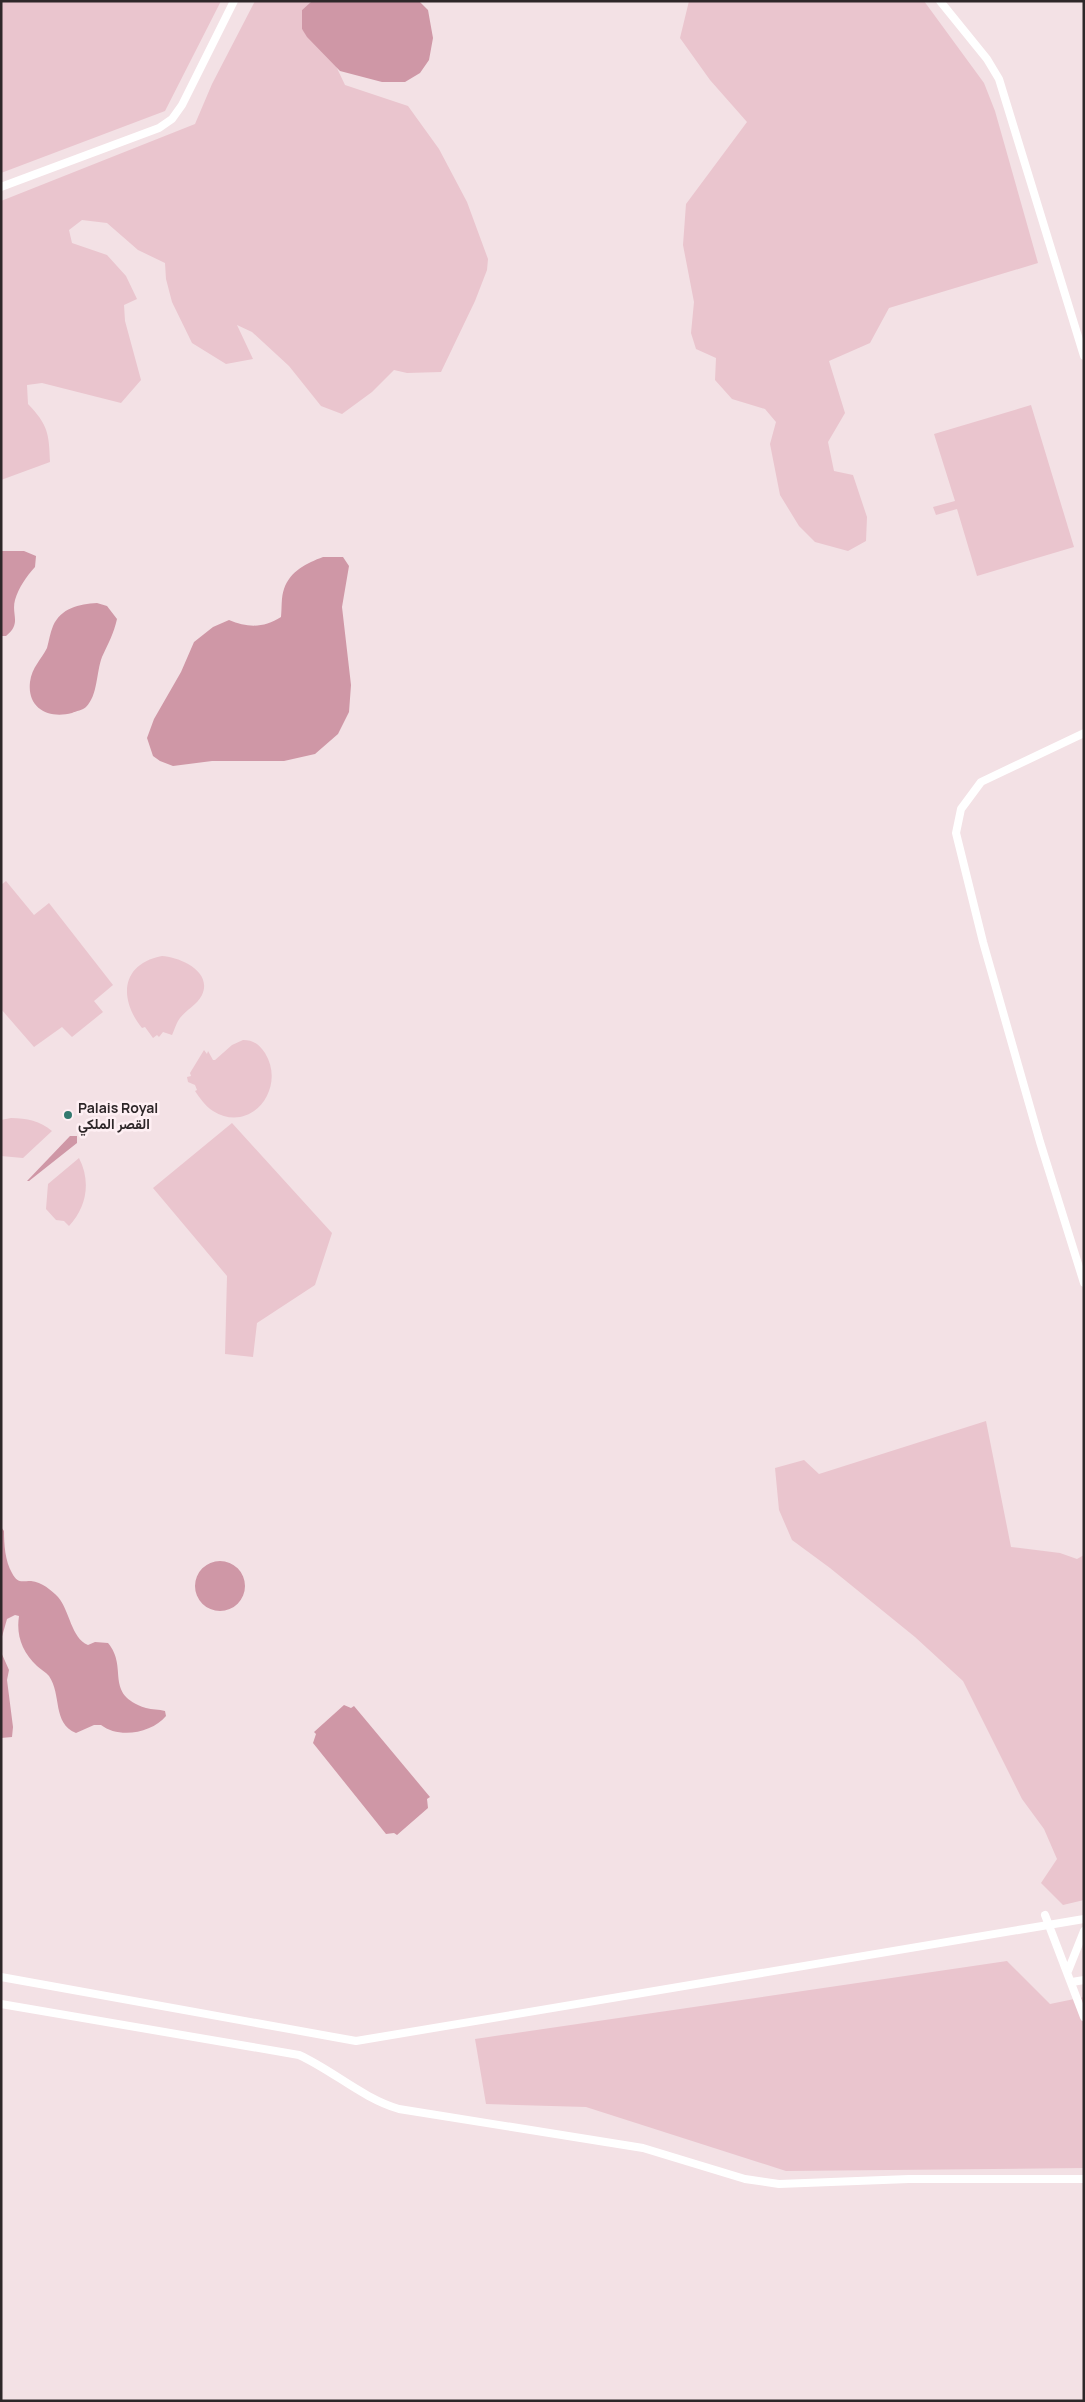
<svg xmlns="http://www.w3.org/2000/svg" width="1085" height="2402" font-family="Manrope,Vazirmatn,sans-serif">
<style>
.green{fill:#eac5ce}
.water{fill:#cf97a6}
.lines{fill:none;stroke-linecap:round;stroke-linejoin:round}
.street{stroke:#fff;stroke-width:8}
.poi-dot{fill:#33796f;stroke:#feeff3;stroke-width:2}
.labels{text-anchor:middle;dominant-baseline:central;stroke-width:5;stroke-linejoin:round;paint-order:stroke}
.poi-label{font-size:14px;font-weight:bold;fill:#2e2729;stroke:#feeff3;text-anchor:start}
</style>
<rect width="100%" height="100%" fill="#f3e1e5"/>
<path class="green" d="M1,1h220l-56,110 -164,62z
M255,1h57l-10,9v19l34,37 9,19 63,21 31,43 28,53 21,57 -1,11 -12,31 -34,71 -34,1 -13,-3 -22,22 -30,22 -21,-8 -32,-40 -37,-34 -15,-7 16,34 -27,5 -34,-21 -20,-41 -6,-23 -1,-16 -27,-13 -31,-27 -25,-3 -13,10 3,13 35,12 19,21 11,23 -13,6 1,16 16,59 -20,23 -79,-20 -15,2 1,19c20,21 21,29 22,58l-49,18v-279l194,-77 17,-40z
M689,1h235l60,82 11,28 43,152 -149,45 -19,35 -41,18 16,52 -17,29 6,29 19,4 14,42 -1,24 -18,10 -33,-9 -16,-16 -19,-31 -10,-51 6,-22 -11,-13 -33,-10 -17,-19 1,-22 -20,-9 -5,-16 3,-31 -11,-57 3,-41 61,-82 -37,-42 -30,-42z
M1031,405l43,142 -97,29 -20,-67 -21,6 -3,-8 22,-6 -21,-67z
M6,881l28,34 15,-12 64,82 -19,16 9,11 -31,25 -10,-10 -28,20 -33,-38v-124z
M162,956c17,1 51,15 40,39 -5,10 -16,15 -22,23 -4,5 -5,11 -8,17l-9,-3 -4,5 -2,-2 -4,3 -8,-11 -3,1c-23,-28 -22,-64 20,-72z
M243,1040c10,0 16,4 22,13 22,35 -14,82 -52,58 -8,-5 -13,-13 -18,-20l2,-1 -2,-5 -7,-3 -1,-5 4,-1 -1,-3 14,-23 3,4 1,-3 5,9h2l17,-15z
M11,1118c16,0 29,3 41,13l-29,27 -22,-2v-36z
M232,1123l100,110 -17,52 -58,38 -4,34 -28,-3 2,-78 -74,-88z
M79,1158c12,23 8,49 -10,68l-5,-5 -8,-1 -10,-11 2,-25z
M986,1421l25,126 49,6 17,6 7,-4v345l-21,5 -22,-22 16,-24 -13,-30 -22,-30 -59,-118 -48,-44 -85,-69 -38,-28 -13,-30 -4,-42 29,-8 15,14z
M1007,1961l43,43 34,-7v171l-298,3 -200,-64 -100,-3 -11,-65z"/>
<path class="water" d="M312,1h107l9,9 5,28 -4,22 -9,13 -15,9h-23l-42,-11 -33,-34 -5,-8v-19z
M1,551h23l12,5 -1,11c-9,10 -16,20 -20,33 -4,15 7,23 -9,36h-5z
M323,557h20l6,9 -7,41 9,78 -2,27 -11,22 -23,20 -31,7h-72l-39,5 -13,-5 -7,-5 -6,-18 7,-19 27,-47 13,-30 19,-15 16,-7c19,8 35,8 52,-3 1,-9 0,-20 3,-28 6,-18 23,-26 39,-32z
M97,603l10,3 10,13c-3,14 -9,25 -15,38 -6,16 -4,38 -16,50 -3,3 -10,4 -14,6 -23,6 -45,-4 -42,-31 2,-15 11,-22 17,-34 2,-7 3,-15 6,-22 8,-18 26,-22 44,-23z
M70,1136h7v7l-48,38h-2z
M1,1527l3,4c0,13 1,30 8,42 6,11 9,8 19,8 11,1 20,9 27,16 12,14 13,41 30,48l7,-3 13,1c21,25 -5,51 38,65 6,2 13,1 19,3l1,5c-14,17 -47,23 -65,9h-7l-18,8c-24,-10 -14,-38 -27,-57 -3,-4 -9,-7 -12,-10 -15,-14 -21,-31 -18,-50l-4,-1 -8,4 -6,21z
M195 1586a25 25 0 1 1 50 0a25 25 0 1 1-50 0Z
M1,1652l8,18 -2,10 6,47 -1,10 -11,1z
M344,1705l7,3 3,-2 76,91 -3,2 1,9 -31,27 -3,-2 -8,1 -73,-91 3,-9 -2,-2z"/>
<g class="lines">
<path class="street" d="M940,1l47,58 12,20 85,277
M1,187l158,-59 13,-9 10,-14 52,-104
M1084,733l-103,49 -20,27 -5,24 27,109 57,200 44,141
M1045,1915l39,102
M1068,1971l16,-40
M1,1977l355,64 728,-122
M1072,1982l12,-2
M1,2004l298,51c35,16 63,43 100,54l244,39 102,31 34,5 130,-5h175"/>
</g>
<circle class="poi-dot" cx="68" cy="1115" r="5"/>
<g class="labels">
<g class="poi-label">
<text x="78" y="1107">Palais Royal<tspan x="78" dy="16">القصر الملكي</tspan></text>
</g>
</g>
<rect width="1085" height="2402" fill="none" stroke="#2e2729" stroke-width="5"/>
</svg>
